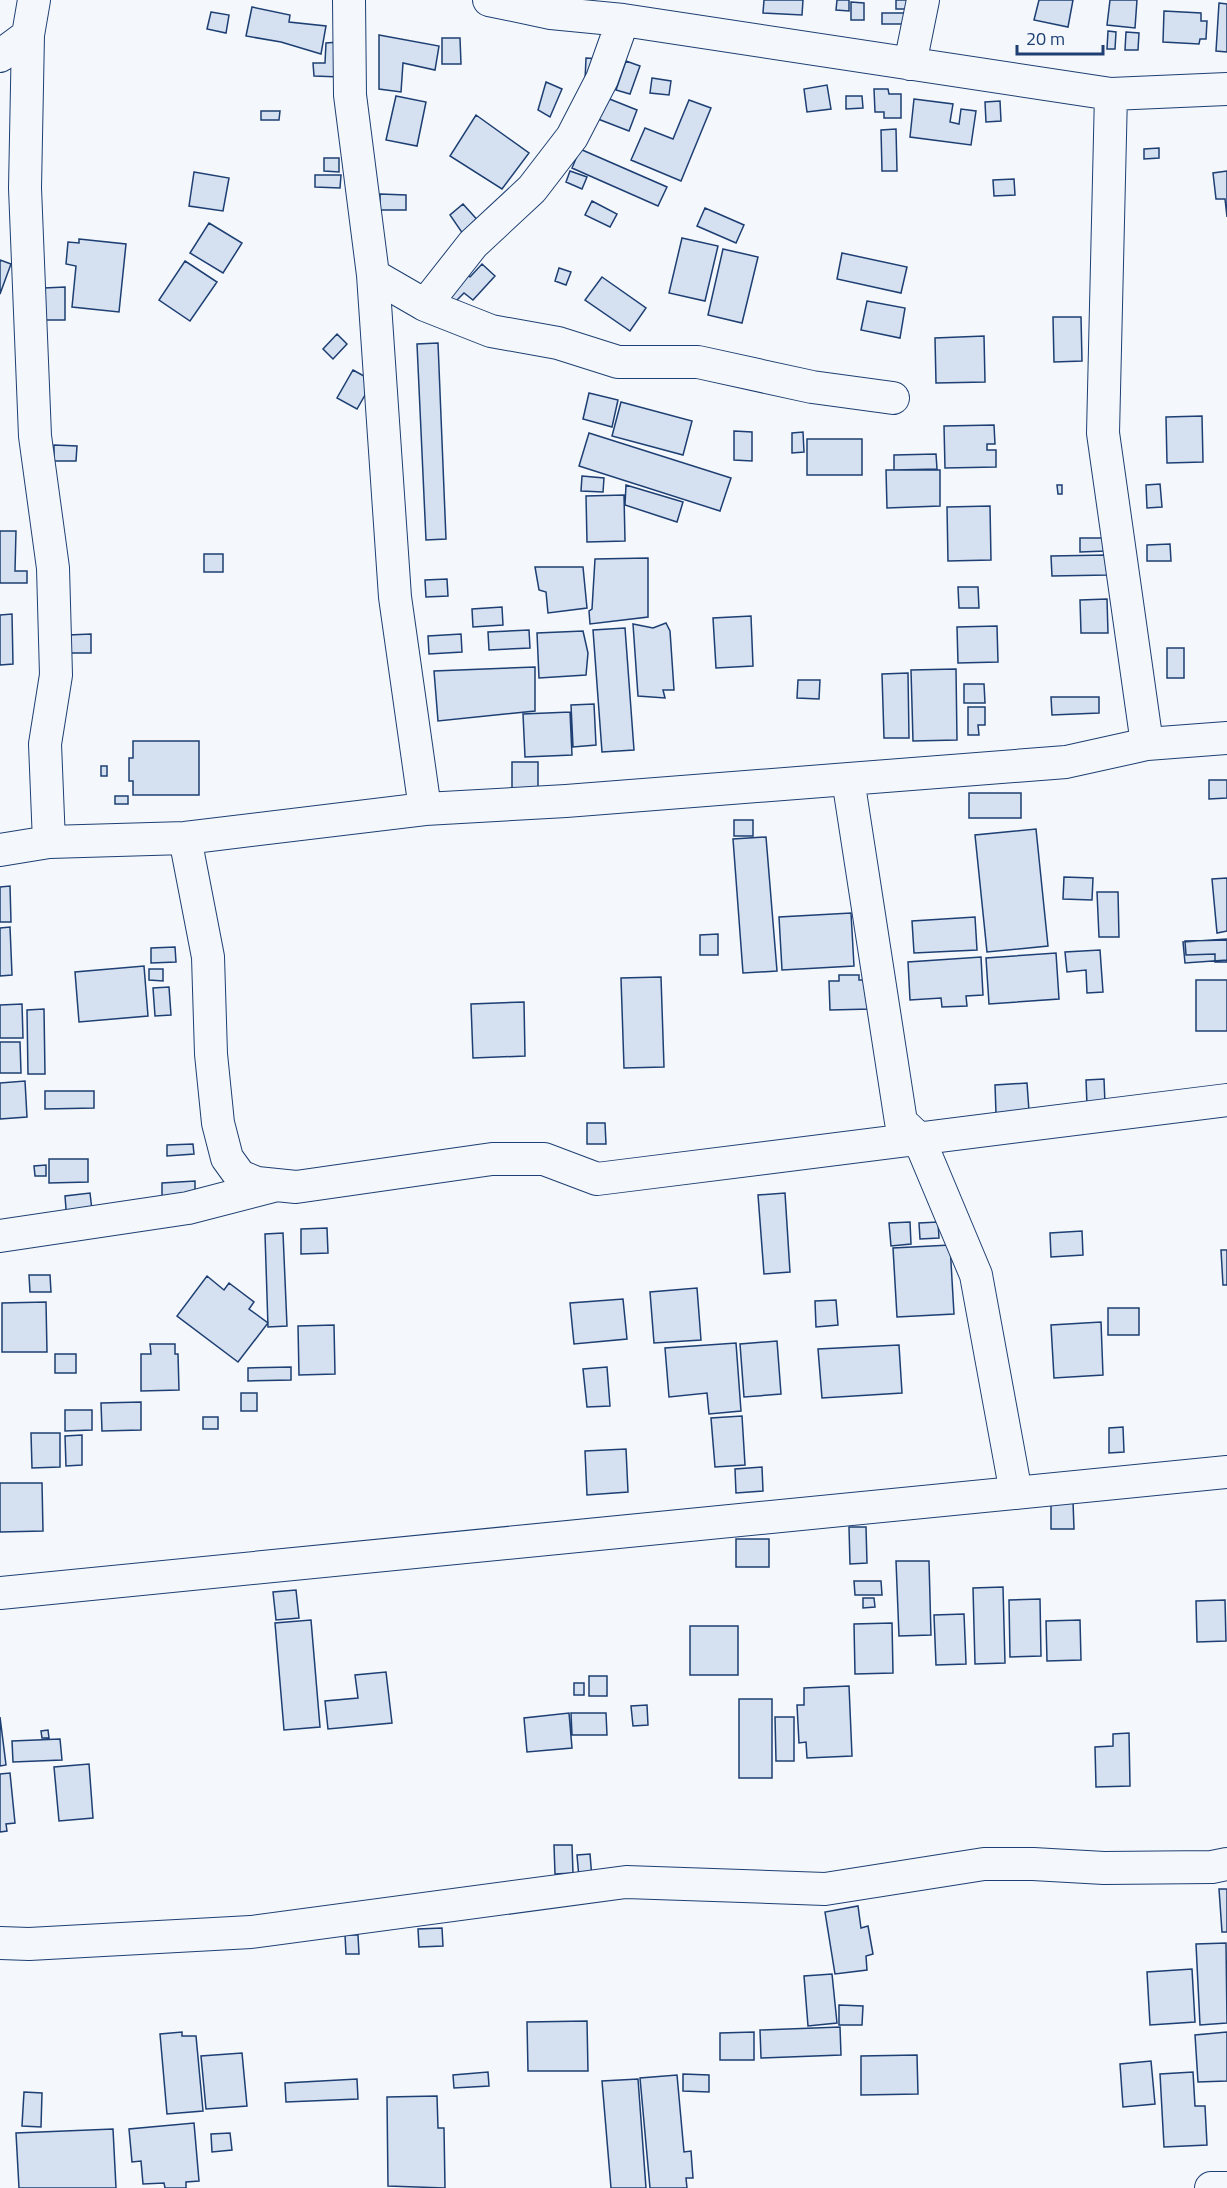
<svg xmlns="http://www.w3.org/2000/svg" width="1227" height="2188" font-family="'Titillium Web',sans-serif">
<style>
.building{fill:#d5e0f0;stroke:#1d3f73;stroke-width:1.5}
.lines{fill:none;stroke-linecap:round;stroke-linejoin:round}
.minor-casing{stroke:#1d3f73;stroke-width:34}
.minor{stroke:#f4f7fb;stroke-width:32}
</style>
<rect width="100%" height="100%" fill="#f4f7fb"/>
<path class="building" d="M764,0h39l-1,15 -39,-2z
M837,0h12v11l-13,-1z
M896,0h15v9h-15z
M1039,0h34l-5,27 -34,-7z
M1110,0h27l-2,28 -28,-3z
M851,2l13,1v17h-13z
M1219,3l8,1v48l-11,-1z
M252,7l38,8 -1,7 37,4 -5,28 -40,-12 -35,-6z
M1164,11l37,2v8h6l-1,18h-6l-1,5 -36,-2z
M211,12l18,3 -3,18 -19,-4z
M882,13h31v11h-31z
M1108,31l8,1 -1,17h-8z
M1126,32l13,1 -1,17h-13z
M379,35l60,11 -4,24 -32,-7 -2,29 -22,-3z
M442,38h18l1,26h-19z
M339,42l1,35 -26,-1 -1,-13h12l1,-20z
M586,58l14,1 -15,22z
M626,61l14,5 -10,28 -14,-4z
M652,78l19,3 -2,14 -19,-2z
M546,82l16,7 -12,28 -12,-7z
M827,85l4,24 -24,3 -3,-23z
M874,89h14l1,5h12v24h-17v-6h-9z
M396,96l30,6 -9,44 -31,-6z
M846,96h16l1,12 -17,1z
M607,98l30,12 -8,21 -31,-12z
M914,99l39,5 -3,18 9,2 2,-15 15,2 -5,34 -61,-8z
M689,100l22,8 -30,73 -50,-21 14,-32 28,11z
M1000,101l1,20 -15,1 -1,-20z
M261,111h19l-1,9h-18z
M476,115l53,38 -27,36 -52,-33z
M896,129l1,42h-15l-1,-41z
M1159,148v10l-15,1v-10z
M580,149l87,38 -9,19 -86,-38z
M324,158h15v14l-15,-1z
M570,171l17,6 -5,12 -16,-7z
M1227,171v46l-2,-18h-9l-3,-26z
M194,172l35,6 -6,33 -34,-5z
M315,175h26l-1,13 -25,-1z
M1014,179l1,16 -21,1 -1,-16z
M380,194l26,1v15h-26z
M592,201l25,13 -7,13 -25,-12z
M463,204l18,20 -16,13 -15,-22z
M705,208l39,17 -8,18 -39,-17z
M209,223l33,20 -19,30 -33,-20z
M682,238l36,8 -13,55 -36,-8z
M79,239l47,5 -7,68 -47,-5 4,-41 -10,-2 2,-22 11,1z
M723,249l35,8 -16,66 -34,-8z
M842,253l65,14 -6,26 -64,-14z
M0,260l11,4 -11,30z
M185,261l32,21 -27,39 -31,-21z
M482,264l13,12 -22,24 -9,-7 -9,9 -8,-6 20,-22 3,3z
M559,268l12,4 -5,13 -11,-4z
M602,277l44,31 -16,23 -45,-31z
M65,287v33h-20l-1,-32z
M867,301l38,7 -5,30 -39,-8z
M1053,317h28l1,44 -28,1z
M337,334l10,10 -14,15 -10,-10z
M984,336l1,46 -49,1 -1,-45z
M438,343l8,196 -20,1 -9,-196z
M353,370l20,11 -16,28 -20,-11z
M589,393l29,7 -6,27 -29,-8z
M621,402l71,19 -9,34 -71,-19z
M1202,416l1,46 -36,1 -1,-46z
M994,425l1,19h-8v6h9v17l-51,1 -1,-42z
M734,431l18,1v29l-18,-1z
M803,432l1,20 -12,1v-20z
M589,433l142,45 -11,33 -141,-45z
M807,439h55v36h-55z
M54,445l23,1 -1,15h-22z
M936,454l1,15 -43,1v-15z
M886,470h54v36l-53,2z
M582,476l22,2 -1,14 -22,-1z
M1160,484l2,23 -15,1 -1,-23z
M626,485l57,17 -6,20 -52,-17z
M1057,485h5v9h-4z
M624,495l1,46 -38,1 -1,-46z
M990,506l1,54 -43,1 -1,-54z
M0,531h16l-1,40h12v12h-27z
M1080,538h26v13l-26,1z
M1170,544l1,17h-24v-16z
M204,554h19v18h-19z
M1108,555v20l-56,1 -1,-20z
M648,558v59l-58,7 -1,-13 3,-2 3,-50z
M535,567h48l4,41 -39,5 -2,-21 -7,-2z
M447,579l1,17 -22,1 -1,-17z
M958,587h20l1,21h-20z
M1107,599l1,34h-27l-1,-33z
M502,607l1,18 -30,2 -1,-18z
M12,614l1,50 -13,1v-50z
M751,616l2,50 -37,2 -3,-50z
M666,623l4,8 4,59h-11l2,8 -27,-2 -5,-72 20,4z
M997,626l1,36 -40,1 -1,-36z
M625,628l9,122 -32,2 -9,-122z
M529,630l1,18 -41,2 -1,-18z
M583,631l5,22 -2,22 -47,3 -2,-45z
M91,634v19h-23v-18z
M461,634l1,18 -33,2 -1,-18z
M1167,648h17v30h-17z
M535,667v44l-97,10 -4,-50z
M956,669l1,71 -44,1 -2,-71z
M908,673l1,65h-25l-2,-64z
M798,680h22l-1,19 -22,-1z
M964,684h20l1,19h-21z
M1051,697h48v16l-47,2z
M594,704l2,41 -23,2 -2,-42z
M968,707h17v18h-7l1,10h-11z
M570,712l2,43 -47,2 -2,-43z
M133,741h66v54h-66v-14h-4v-23h4z
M512,762h26v28h-26z
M101,766h6v10h-6z
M1209,780h18v18l-18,1z
M969,793h52v25h-52z
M115,796h13v8h-13z
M734,820h19v16h-19z
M1036,829l12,117 -61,6 -12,-117z
M766,837l11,134 -34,2 -10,-134z
M1064,877l29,1 -1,22 -29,-1z
M1227,878v53l-10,2 -5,-54z
M10,886l1,36h-11v-35z
M1097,892h21l1,45h-20z
M851,913l3,53 -72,4 -3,-53z
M975,917l2,33 -63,3 -2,-32z
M10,927l2,48 -12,1v-48z
M718,934v21h-18v-20z
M1227,939v21l-42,3 -2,-21z
M1227,940v22h-12v-8l-29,1 -1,-14z
M175,947l1,15 -25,1v-15z
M1100,950l3,42 -16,1 -1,-23 -19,2 -2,-20z
M1056,953l3,46 -70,5 -3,-46z
M981,957l2,38 -17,1 1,10 -25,1 -1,-9 -31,2 -2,-38z
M144,966l4,50 -69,6 -4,-50z
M149,969h14v12l-14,-1z
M839,975h20v5h11l1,29 -41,1 -1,-29h10z
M661,977l3,90 -40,1 -3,-90z
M1196,980h31v51h-31z
M169,987l2,28 -16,1 -2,-28z
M524,1002l1,54 -52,2 -2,-54z
M22,1004l1,34h-23v-33z
M44,1009l1,65h-17l-1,-64z
M0,1042h20l1,31h-21z
M1104,1079l1,25 -18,1 -1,-25z
M25,1081l2,36 -27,2v-36z
M1027,1083l2,28 -33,2 -1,-28z
M45,1091h49v17l-49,1z
M587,1123h18l1,21h-19z
M193,1144l1,10 -27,2v-11z
M49,1159h39v23l-39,1z
M46,1165v11h-11l-1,-10z
M195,1181v14l-33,1v-13z
M90,1193l3,26 -26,3 -2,-26z
M785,1193l5,79 -26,2 -6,-79z
M910,1222l1,22 -20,2 -2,-23z
M938,1222l1,16 -19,1 -1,-16z
M327,1228l1,25 -27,1v-25z
M1082,1231l1,24 -32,2 -1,-24z
M283,1233l4,93 -19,1 -3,-93z
M950,1245l4,69 -57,3 -4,-69z
M1221,1250h6v35h-4z
M29,1275h21l1,17h-21z
M207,1276l17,14 5,-7 25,19 -5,7 19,14 -30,39 -61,-46z
M697,1288l4,52 -47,3 -4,-51z
M623,1299l4,40 -53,5 -4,-41z
M836,1300l2,25 -22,2 -1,-26z
M46,1302l1,50h-45v-49z
M1108,1308h31v27h-31z
M1101,1322l2,53 -49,3 -3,-53z
M334,1325l1,49 -36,1 -1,-49z
M777,1341l4,53 -37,3 -4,-53z
M736,1343l5,68 -32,3 -2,-21 -38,4 -4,-49z
M150,1344h25v10h3l1,36 -38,1v-37h10z
M899,1345l3,48 -80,5 -4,-49z
M55,1354h21v19h-21z
M291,1367v13l-43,1v-13z
M607,1367l3,39 -23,1 -4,-38z
M241,1393h16v18h-16z
M141,1402v28l-39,1 -1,-28z
M65,1410h27v20l-27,1z
M742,1416l3,49 -30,2 -4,-49z
M203,1417h15v12h-15z
M1123,1427l1,25 -15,1v-25z
M31,1433h29v34l-28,1z
M82,1435v30l-16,1 -1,-30z
M626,1449l2,43 -41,3 -2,-44z
M762,1467l1,24 -27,2 -1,-24z
M0,1483h42l1,48 -43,1z
M1073,1501l1,28h-23v-27z
M849,1527h17l1,36 -17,1z
M736,1539h33v28h-33z
M896,1561h33l2,74 -32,1z
M854,1581h27l1,14h-27z
M1003,1587l2,76 -30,1 -2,-76z
M296,1590l3,28 -23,2 -3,-28z
M863,1598h11l1,9 -12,1z
M1040,1599l1,57 -31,1 -1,-57z
M1225,1600l1,41 -29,1 -1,-41z
M964,1614l2,50 -30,1 -2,-50z
M311,1620l9,107 -36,3 -9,-107z
M1080,1620l1,40 -34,1 -1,-40z
M892,1623l1,50 -38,1 -1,-50z
M690,1626h48v49h-48z
M386,1672l6,51 -64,6 -3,-28 33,-3 -3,-23z
M589,1676h18v20h-18z
M574,1683h10v12h-10z
M849,1686l3,70 -45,2 -1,-16 -7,1 -2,-38h7v-17z
M739,1699h33v79h-33z
M647,1705l1,20 -15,1 -2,-20z
M569,1713l3,35 -45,4 -3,-34z
M571,1713h35l1,22h-35z
M0,1717l6,48 -6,1z
M775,1717h19v44h-18z
M48,1730l1,8h-7l-1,-7z
M1129,1733l1,53 -34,1 -1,-40 18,-1v-12z
M60,1739l2,21 -49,2 -1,-21z
M89,1764l4,54 -34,3 -5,-54z
M10,1773l5,50 -9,1 1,7 -7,1v-58z
M554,1845h18l1,28 -18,1z
M590,1854l2,24h-13l-2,-23z
M1219,1889h8v43h-5z
M858,1906l3,22 7,-2 5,28 -7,2 1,14 -32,4 -10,-62z
M442,1928l1,18 -24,1 -1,-18z
M345,1935h13l1,19h-13z
M1226,1943l1,80 -27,2 -4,-81z
M1192,1969l3,53 -45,3 -3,-53z
M832,1974l5,49 -29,3 -4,-50z
M839,2005l24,1 -1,19h-23z
M587,2021l1,50h-60l-1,-49z
M840,2027l1,28 -80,3 -1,-28z
M182,2032v4h14l7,75 -36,3 -7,-80z
M754,2032v28h-34v-27z
M1227,2032v49l-29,1 -3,-47z
M242,2053l5,53 -41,3 -5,-53z
M917,2055l1,39 -57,1v-39z
M1151,2061l4,43 -32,3 -3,-43z
M488,2072l1,14 -35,2 -1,-13z
M1193,2072l2,34h10l2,39 -43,2 -4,-73z
M683,2074l26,1v17l-26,-1z
M677,2075l7,77 7,-1 2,27h-7l1,10h-37l-10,-110z
M357,2079l1,20 -72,3 -1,-19z
M638,2079l8,109h-35l-9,-107z
M24,2092l18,1 -1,34 -19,-1z
M437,2096l1,32h6l1,60 -57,-2 -1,-89z
M194,2123l5,58 -13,1v6h-21l-1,-5 -21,1 -2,-23 -9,1 -3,-33z
M113,2129l3,59h-97l-3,-55z
M230,2133l2,17 -20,2 -1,-18z"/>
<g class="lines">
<g class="minor-casing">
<path id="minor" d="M34,0l-6,35 -3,153 10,248 18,132 3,107 -11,69 4,98
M349,0l1,95 23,180 22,322 30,212
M489,0l62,13 72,7 488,74 116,-5
M0,56l28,-21
M910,64l13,-64
M1111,94l-8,339 44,311
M373,275l52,30 48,-61 59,-55 40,-52 30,-58 21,-59
M425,305l66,26 67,12 60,19h80l114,25 81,11
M848,779l53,343 18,17 57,136 40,218
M185,838l23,119 3,97 7,69 9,35 13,18 17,7 39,4 196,-28h52l53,20 630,-79
M0,850l49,-8 136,-4 240,-29 141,-8 500,-39 81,-18 80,-6
M0,1236l188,-28 85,-22
M0,1593l1227,-121
M0,1943l29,1 222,-12 375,-50 199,7 159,-25h49l71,4 108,-1 15,-3
M1211,2188h16"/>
</g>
<use href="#minor" class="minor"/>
</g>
<path d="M1017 45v9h86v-9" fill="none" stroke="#1d3f73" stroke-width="3"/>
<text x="1026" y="45" font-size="18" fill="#1d3f73" stroke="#f4f7fb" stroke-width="4.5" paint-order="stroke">20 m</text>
</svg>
